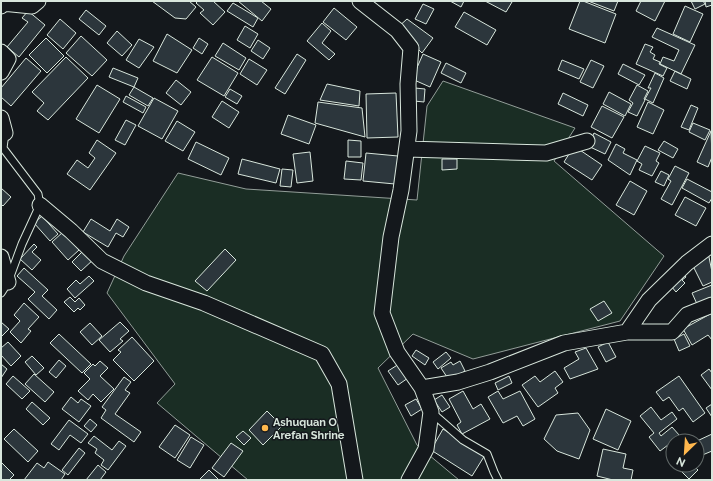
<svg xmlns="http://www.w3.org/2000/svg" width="713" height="481" font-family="Raleway,sans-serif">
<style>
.green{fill:#1a2d24;stroke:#939e99}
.building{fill:#2c363c;stroke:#d8e6dc}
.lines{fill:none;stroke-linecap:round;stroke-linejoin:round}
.lane-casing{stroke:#d8e6dc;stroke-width:9}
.street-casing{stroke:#d8e6dc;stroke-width:17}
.lane{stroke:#14181c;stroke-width:7}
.street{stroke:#14181c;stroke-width:15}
.poi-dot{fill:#ffb74d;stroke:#14181c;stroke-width:1.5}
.labels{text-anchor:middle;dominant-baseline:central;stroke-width:3;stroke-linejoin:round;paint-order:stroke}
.poi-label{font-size:11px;font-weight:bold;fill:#d8e6dc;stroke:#14181c;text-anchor:start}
</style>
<rect width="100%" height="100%" fill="#14181c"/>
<path class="green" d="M443,81l132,47 -21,33 110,95 -44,65 -147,38 -60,-25 -35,34 39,77 42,35h-211l-91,-77 18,-19 -68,-91 17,-37 54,-83 68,16 171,11 10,-94z"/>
<path class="building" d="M152,1h37l7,6 -10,12 -11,-1z
M198,1h15l12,11 -12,13 -13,-12 4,-3 -8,-7z
M238,1h23l10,8 -9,12z
M450,1h14l-3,6z
M485,1h25l2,1 -6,10z
M580,1h3l33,13 -11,29 -36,-14z
M588,1h30l-4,10z
M641,1h24l-10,20 -19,-10z
M691,1h12l2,3 -10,5z
M705,1h7v4l-6,2z
M233,3l25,15 -5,9 -26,-16z
M423,4l11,5 -8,15 -11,-5z
M685,6l18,8 -13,28 -17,-8z
M334,8l23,19 -11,13 -23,-18z
M86,10l20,16 -7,9 -20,-16z
M28,11l17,14 -26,32 -12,-10 21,-25 -6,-4z
M464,12l32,18 -9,15 -32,-18z
M60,19l16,14 -13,16 -16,-14z
M407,19l26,19 -11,15 -25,-25z
M322,23l9,8 -9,12 13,11 -6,6 -22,-19z
M245,26l13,8 -8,14 -13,-8z
M657,28l38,17 -14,29 -21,-10 3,-7 11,4 5,-11 -27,-13z
M117,31l15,14 -10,11 -15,-13z
M167,34l25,16 -15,23 -24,-12z
M81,36l26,24 -15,16 -26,-23z
M46,38l18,18 -17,17 -18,-18z
M199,38l9,6 -6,10 -9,-6z
M139,39l15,8 -15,21 -13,-8z
M258,40l12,8 -7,11 -12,-8z
M223,43l23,15 -7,12 -24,-14z
M645,44l8,3 -3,5 5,3 -2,4 7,3 -1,2 8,4 -4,8 -27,-12z
M297,54l9,6 -21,34 -10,-6z
M423,54l18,8 -11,25 -18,-8z
M66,57l22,21 -40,42 -11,-9 7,-8 -12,-11z
M212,57l26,16 -14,23 -27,-16z
M26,58l15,13 -30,35 -10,-9v-9z
M249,59l18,11 -10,15 -17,-11z
M562,60l22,9 -5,10 -21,-9z
M591,60l13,6 -11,22 -13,-6z
M446,63l20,10 -5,10 -20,-10z
M623,64l22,11 -6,10 -21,-11z
M113,68l25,10 -4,9 -25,-10z
M675,71l16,8 -4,10 -17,-8z
M655,73l9,5 -11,25 -8,-4 6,-11h-3z
M176,80l15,12 -10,13 -15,-12z
M327,84l33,7 -1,15 -39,-6z
M97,85l23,14 -21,34 -23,-14z
M637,85l11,6 -4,8 1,1 -8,16 -9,-4 5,-9 -4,-3z
M134,87l19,11 -5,8 -19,-11z
M415,88l10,1 -1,13 -10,-1z
M230,89l12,7 -5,8 -12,-7z
M609,92l22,12 -6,12 -22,-12z
M396,93l2,44 -31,1 -1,-44z
M563,93l25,12 -5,11 -25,-12z
M126,96l20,11 -3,6 -20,-11z
M154,98l24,13 -16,28 -24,-13z
M222,101l17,11 -10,16 -17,-11z
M318,102l44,6 3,29 -50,-14z
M648,102l16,8 -11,24 -16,-7z
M691,105l7,3 -9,22 -8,-3z
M602,106l22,11 -12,21 -21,-11z
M288,115l28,10 -7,19 -28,-10z
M126,120l10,5 -11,20 -10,-5z
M177,121l18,11 -12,19 -18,-10z
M693,123l17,7 -5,10 -16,-8z
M711,131l1,26 -4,10 -11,-5z
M594,133l17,9 -6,12 -17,-8z
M97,140l19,13 -26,37 -23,-16 10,-14 11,8 7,-10 -6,-5z
M348,140l13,1v16h-13z
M664,141l14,8 -5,9 -15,-8z
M196,142l33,16 -8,17 -33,-16z
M616,144l9,5 -2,4 14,7 -7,15 -22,-15z
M574,146l28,19 -10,15 -28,-18z
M645,146l15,7 -4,8 3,2 -7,13 -13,-6 3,-6 -5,-3z
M310,152l3,29 -16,2 -4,-29z
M366,153l32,3 -3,28 -32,-3z
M242,159l38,10 -4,14 -38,-9z
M442,159h15v10l-15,1z
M346,161l17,2 -2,17 -17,-1z
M675,166l14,7 -17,32 -11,-6 10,-18 -3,-2z
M282,169l11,1 -2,17 -11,-1z
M661,171l8,4 -5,11 -9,-4z
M687,179l25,13v6l-3,5 -27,-15z
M630,181l17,10 -13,24 -18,-10z
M1,188l10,9 -8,9 -2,-2z
M685,197l21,11 -10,18 -21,-11z
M42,216l16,18 -8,7 -16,-18z
M91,219l19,12 7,-12 12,8 -6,10 -7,-4 -8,14 -25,-15z
M63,232l16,18 -11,10 -16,-18z
M34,244l3,3 -5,5 9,8 -9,10 -12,-11z
M85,249l9,10 -13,12 -9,-9z
M225,249l11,11 -29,31 -12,-10z
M708,252l4,20v10l-9,4 -11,-22z
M24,268l24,22 -6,6 15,14 -8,9 -21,-20 7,-7 -18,-16z
M681,271l5,6 -4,3 3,3 -9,9 -5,-6z
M89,276l5,5 -19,17 -8,-9 9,-9 4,4z
M712,285v13l-15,6 -5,-11z
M70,297l5,5 4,-4 6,7 -5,5 -2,-2 -4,4 -10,-10z
M604,301l8,12 -14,8 -8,-12z
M24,303l15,14 -11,12 3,2 -10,12 -11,-11 10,-11 -6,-6z
M712,313v27l-4,-5 -16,10 -9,-16z
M1,322l8,7 -7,7h-1z
M120,322l9,9 -9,8 3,2 -13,11 -11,-12z
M90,323l12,13 -10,9 -12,-13z
M59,334l32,30 -9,9 -32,-30z
M684,334l6,12 -11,5 -5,-12z
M132,337l22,24 -20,20 -21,-21 8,-8 -3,-2z
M8,342l13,14 -10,10 -10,-11v-7z
M608,342l8,15 -10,5 -8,-15z
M586,348l12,21 -28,10 -6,-11 15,-9 -4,-7z
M416,350l13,8 -4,7 -13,-9z
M446,352l5,6 -13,11 -5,-7z
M32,356l12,12 -8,7 -11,-13z
M59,360l7,6 -10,12 -7,-6z
M100,361l8,7 -8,8 14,13 -13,13 -8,-8 -5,6 -10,-9 12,-12 -6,-6 9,-9 2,2z
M460,361l5,10 -16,9 -8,-12 10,-6 2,3z
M1,364l6,5 -6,9z
M399,364l9,14 -10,7 -10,-14z
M709,369l3,4v17l-11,-15z
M555,371l8,11 -8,6 3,5 -20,14 -16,-22 13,-9 5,6z
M34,374l20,18 -9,10 -20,-18z
M13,376l17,15 -8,8 -16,-15z
M509,376l3,7 -14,7 -3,-7z
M679,376l26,37 -12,9 -10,-14 -4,3 -10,-14 -6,4 -7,-9z
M124,377l7,5 -6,8 5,3 -15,21 26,18 -7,10 -33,-24 5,-8 -4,-3z
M463,391l10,18 8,-5 9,15 -28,15 -5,-9 4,-3 -12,-23z
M498,391l5,8 17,-8 15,28 -12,7 -6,-10 -14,7 -15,-26z
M442,395l8,12 -8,5 -8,-12z
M71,397l7,6 3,-4 10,7 -12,16 -17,-13z
M416,399l6,10 -11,7 -6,-11z
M32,402l18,16 -7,7 -17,-16z
M712,404v13l-6,-9z
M651,407l10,13 11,-8 5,7 -18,14 2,3 11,-9 8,9 -20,15 -11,-14 5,-4 -14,-17z
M606,409l25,12 -13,29 -25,-11z
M267,411l15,15 -19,19 -14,-15z
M578,413l12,17 -11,29 -22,-8 -13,-12 12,-24z
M90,419l7,6 -6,7 -7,-6z
M69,420l19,14 -7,9 -11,-8 -11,15 -8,-6z
M175,425l15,10 -15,23 -16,-11z
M14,429l24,22 -10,11 -24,-23z
M443,429l42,26 -13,21 -41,-26z
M243,431l8,7 -7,7 -8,-8z
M712,434v17l-12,5 -3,-5v-10z
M94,436l18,14 7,-9 7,5 -18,24 -7,-5 3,-5 -9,-7 2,-4 -9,-6z
M191,437l13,8 -14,23 -13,-8z
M231,443l12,8 -19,26 -12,-9z
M79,448l6,5 -17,22 -6,-5z
M603,449l23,5 -3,14 10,2 -2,10h-18l-16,-4z
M1,462l13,13 -5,5h-6l-2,-2z
M48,462l17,12 -4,6h-37l13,-17 7,5z
M98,465l8,7 -6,8h-14z
M675,465h18l5,5 -9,9z
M209,470l10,10h-20z"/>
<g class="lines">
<g class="lane-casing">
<path id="lane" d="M1,293l7,-11 14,-38 18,-39 -2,-11 -35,-46 2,-15
M431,412l32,28 24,14 7,18 4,8"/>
</g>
<g class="street-casing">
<path id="street" d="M360,1l37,29 14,18 -3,36 1,47 -8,59 -10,47 -9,76 15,39 25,36 9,24 -5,37 -17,31
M1,6l1,-3 30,3 6,-5
M1,52l7,7 -7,13
M1,118l4,15
M407,149l139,4 41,-12
M40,205l31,26 31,30 44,22 58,20 118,51 17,30 16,96
M1,257l7,25
M627,332l22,-32 38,-37 25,-19
M422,388l36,-6 32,-10 74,-29 63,-11h45l15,-17 25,-10"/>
</g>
<use href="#lane" class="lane"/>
<use href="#street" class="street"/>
</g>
<circle class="poi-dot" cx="265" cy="428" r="4"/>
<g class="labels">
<g class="poi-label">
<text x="273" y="422">Ashuquan O<tspan x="273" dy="13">Arefan Shrine</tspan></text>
</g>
</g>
<rect width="713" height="481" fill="none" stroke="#d8e6dc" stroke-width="4"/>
<g transform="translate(685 453) rotate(205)"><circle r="19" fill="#14181c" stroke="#626a69"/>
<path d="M0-3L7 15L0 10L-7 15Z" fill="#ffb74d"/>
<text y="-6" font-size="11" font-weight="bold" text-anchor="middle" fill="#d8e6dc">N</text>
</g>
</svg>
